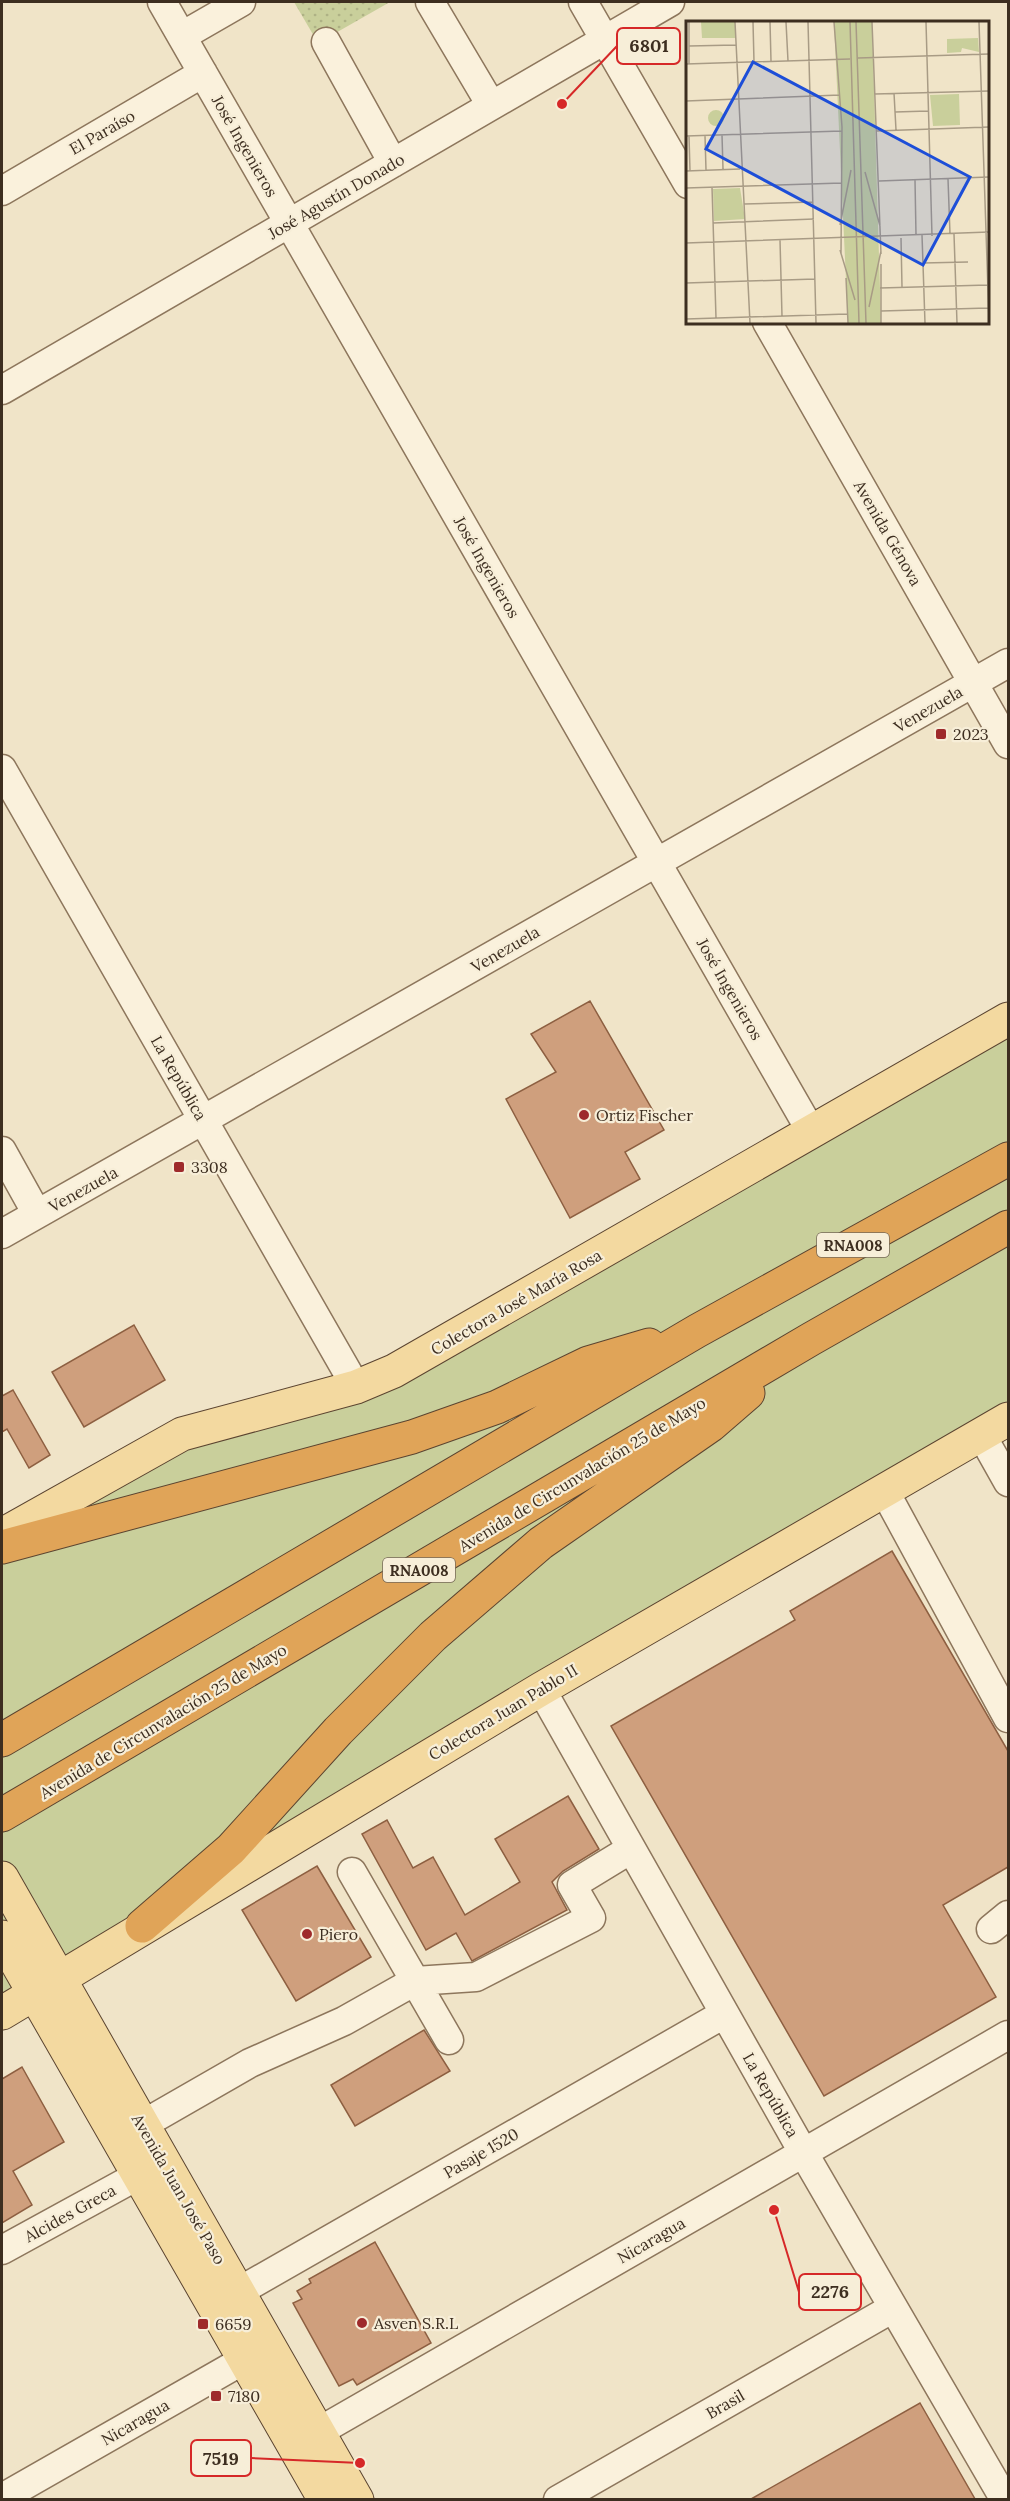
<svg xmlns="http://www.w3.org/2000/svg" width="1010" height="2501" font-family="Lora,serif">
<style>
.grass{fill:#c9cf9b}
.park{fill:url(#park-dots)}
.building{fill:#cf9f7d;stroke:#8d5f41;stroke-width:1.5}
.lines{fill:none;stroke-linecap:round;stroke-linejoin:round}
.minor-casing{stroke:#8d765c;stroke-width:31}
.major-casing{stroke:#5b4430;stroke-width:35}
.highway-casing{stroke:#5b4430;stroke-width:35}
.minor{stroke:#faf1dc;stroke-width:28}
.major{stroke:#f3d9a0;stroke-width:33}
.highway{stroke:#e0a458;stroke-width:33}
.poi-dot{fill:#9e2a2b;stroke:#f7eed8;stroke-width:2}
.labels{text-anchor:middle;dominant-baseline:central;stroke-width:4.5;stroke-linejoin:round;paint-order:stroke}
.shield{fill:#f7eed8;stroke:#756857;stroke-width:1.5}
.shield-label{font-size:15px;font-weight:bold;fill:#3d2e20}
.street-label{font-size:16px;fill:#3d2e20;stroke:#f7eed8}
.poi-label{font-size:16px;fill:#3d2e20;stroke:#f7eed8;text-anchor:start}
.inset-road{fill:none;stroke:#a89b85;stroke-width:1.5}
.view{fill:#1d4ed8;fill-opacity:0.15;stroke:#1d4ed8;stroke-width:3}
.inset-edge{fill:none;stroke:#3d2e20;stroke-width:3}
.leader{fill:none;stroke:#d62828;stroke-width:2}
.callout-dot{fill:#d62828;stroke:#f7eed8;stroke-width:2}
.callout{fill:#f7eed8;stroke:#d62828;stroke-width:2}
.callout-label{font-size:18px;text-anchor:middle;font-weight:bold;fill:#3d2e20}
</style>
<defs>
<pattern id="park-dots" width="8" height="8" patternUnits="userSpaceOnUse" patternTransform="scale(1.5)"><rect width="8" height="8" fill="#c9cf9b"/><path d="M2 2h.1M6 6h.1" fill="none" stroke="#aeb285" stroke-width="1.8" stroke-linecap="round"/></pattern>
</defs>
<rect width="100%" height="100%" fill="#f0e4c8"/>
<path class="grass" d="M1008,1019v400l-1006,594v-478l180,-101 174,-47z"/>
<path class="park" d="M294,2h96l-72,41z"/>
<path class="building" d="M590,1001l74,129 -39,22 15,27 -70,39 -64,-119 50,-27 -25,-38z
M134,1325l31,55 -81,47 -32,-55z
M13,1390l37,65 -21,13 -22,-39 -5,3v-36z
M892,1551l116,200v116l-65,38 53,92 -172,99 -213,-370 184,-106 -5,-9z
M568,1796l31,53 -36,22 -11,11 15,28 -95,51 -16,-28 -30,17 -64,-116 25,-14 26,48 20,-11 32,58 55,-33 -25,-43z
M317,1866l54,91 -75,44 -54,-91z
M424,2030l26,41 -95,55 -24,-41z
M22,2067l42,75 -51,29 19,34 -30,18v-144z
M375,2242l56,101 -74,42 -4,-6 -14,7 -46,-83 9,-4 -5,-8 14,-8 -2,-4z
M920,2403l55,96h-224z"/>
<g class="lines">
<g class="minor-casing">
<path id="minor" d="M162,2l650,1131
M430,2l61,103
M583,2l105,182
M182,36l59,-34
M326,42l67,121
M2,191l201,-118
M767,322l241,422
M2,390l668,-388
M2,769l354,618
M2,1151l35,63
M2,1234l1006,-571
M981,1434l27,48
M884,1490l124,228
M541,1689l262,463 202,348
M352,1872l97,168
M991,1929l17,-14
M142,2125l108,-62 94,-42 71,-40 61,-4 115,-59 -19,-33 59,-36
M2,2250l137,-75
M238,2292l486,-278
M299,2443l709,-408
M2,2498l261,-149
M558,2500l335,-192"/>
</g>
<g class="major-casing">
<path id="major" d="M2,1535l180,-101 174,-47 38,-16 614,-352
M2,1878l355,622
M2,1937l323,563
M2,2013l539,-324 467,-270"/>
</g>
<g class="highway-casing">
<path id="highway" d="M2,1547l410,-110 85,-30 91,-44 61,-18
M2,1740l695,-409 311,-172
M2,1815l809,-476 197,-112
M142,1926l89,-77 107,-118 95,-95 108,-93 170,-118 37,-32"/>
</g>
<use href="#minor" class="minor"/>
<use href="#major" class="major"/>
<use href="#highway" class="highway"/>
</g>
<g class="poi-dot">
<rect x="935" y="728" width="12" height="12" rx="3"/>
<circle cx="584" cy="1115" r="6"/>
<rect x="173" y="1161" width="12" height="12" rx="3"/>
<circle cx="307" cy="1934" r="6"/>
<circle cx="362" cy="2323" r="6"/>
<rect x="197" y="2318" width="12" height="12" rx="3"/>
<rect x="210" y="2390" width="12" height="12" rx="3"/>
</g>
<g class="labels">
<g class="shield">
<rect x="817" y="1233" width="72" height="24" rx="4.5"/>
<rect x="383" y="1558" width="72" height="24" rx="4.5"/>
</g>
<g class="shield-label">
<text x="853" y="1245">RNA008</text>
<text x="419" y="1570">RNA008</text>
</g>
<g class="street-label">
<text transform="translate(102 132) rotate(-30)">El Paraíso</text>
<text transform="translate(245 146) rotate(60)">José Ingenieros</text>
<text transform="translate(336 196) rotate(-30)">José Agustín Donado</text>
<text transform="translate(888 533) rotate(60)">Avenida Génova</text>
<text transform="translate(487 567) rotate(60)">José Ingenieros</text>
<text transform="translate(928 709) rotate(-30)">Venezuela</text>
<text transform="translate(505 949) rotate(-30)">Venezuela</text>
<text transform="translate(730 989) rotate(60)">José Ingenieros</text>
<text transform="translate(179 1078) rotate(60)">La República</text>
<text transform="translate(83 1189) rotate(-29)">Venezuela</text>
<text transform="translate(516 1302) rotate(-30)">Colectora José María Rosa</text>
<text transform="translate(582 1474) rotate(-31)">Avenida de Circunvalación 25 de Mayo</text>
<text transform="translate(503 1712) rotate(-31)">Colectora Juan Pablo II</text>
<text transform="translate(163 1721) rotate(-31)">Avenida de Circunvalación 25 de Mayo</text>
<text transform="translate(771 2095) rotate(60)">La República</text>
<text transform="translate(481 2153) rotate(-30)">Pasaje 1520</text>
<text transform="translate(179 2189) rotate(60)">Avenida Juan José Paso</text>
<text transform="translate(70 2213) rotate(-29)">Alcides Greca</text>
<text transform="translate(651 2240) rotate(-30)">Nicaragua</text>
<text transform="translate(725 2404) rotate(-30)">Brasil</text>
<text transform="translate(135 2422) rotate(-30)">Nicaragua</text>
</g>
<g class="poi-label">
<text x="953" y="734">2023</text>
<text x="596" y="1115">Ortiz Fischer</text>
<text x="191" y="1167">3308</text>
<text x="319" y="1934">Piero</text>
<text x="374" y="2323">Asven S.R.L</text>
<text x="215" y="2324">6659</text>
<text x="228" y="2396">7180</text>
</g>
</g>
<g transform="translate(686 21)">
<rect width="303" height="303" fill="#f0e4c8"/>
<path d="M15,1h34v16h-33zM148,1h38l9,301h-33zM273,73l1,31 -27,1 -3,-31z" fill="#c9cf9b"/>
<path d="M292,17l1,14 -17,-4 -1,4 -14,1v-14zM22 97a8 8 0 1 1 16 0a8 8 0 1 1-16 0ZM54,167l5,31 -31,2 -1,-32z" fill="#c9cf9b"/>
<path class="inset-road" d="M3,1v42M49,1l15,301M67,1l1,40M84,1l1,39M100,1l2,39M122,1l8,301M148,1l8,105 -1,127M164,1l9,301M170,1l10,301M186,1l9,232M240,1l6,214M293,1l10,299M3,25l47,-1M172,37l131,-4M0,43l164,-5M208,72l2,37M189,73l114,-3M0,80l154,-6M209,91l33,-1M190,110l113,-4M36,114l1,34M0,115l156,-5M3,115l1,35M19,115l1,34M0,150l54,-2M179,151l15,54M262,158l2,55M229,159l1,55M193,160l110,-4M26,166l4,131M0,167l156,-5M58,183l69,-2M27,202l101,-4M154,204l11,-55M268,213l3,89M236,214l3,88M215,217l1,49M94,219l2,76M0,222l303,-11M154,229l15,50M237,242l45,-1M195,243v59M160,257l2,45M0,262l129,-4M194,267l108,-3M183,286l12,-56M195,290l107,-3M0,298l161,-5"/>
<path class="view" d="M67,41l217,115 -47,88 -217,-116z"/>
<rect width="303" height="303" class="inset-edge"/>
</g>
<path class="leader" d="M562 104L617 46M774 2210L799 2292M360 2463L251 2458"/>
<g class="callout-dot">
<circle cx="562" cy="104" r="6"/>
<circle cx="774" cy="2210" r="6"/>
<circle cx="360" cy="2463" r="6"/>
</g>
<g class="callout">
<rect x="617" y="28" width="63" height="36" rx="6"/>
<rect x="799" y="2274" width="62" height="36" rx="6"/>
<rect x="191" y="2440" width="60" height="36" rx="6"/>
</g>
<g class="callout-label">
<text x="649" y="52">6801</text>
<text x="830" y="2298">2276</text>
<text x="221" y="2465">7519</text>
</g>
<rect width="1010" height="2501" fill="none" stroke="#3d2e20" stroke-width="6"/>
</svg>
